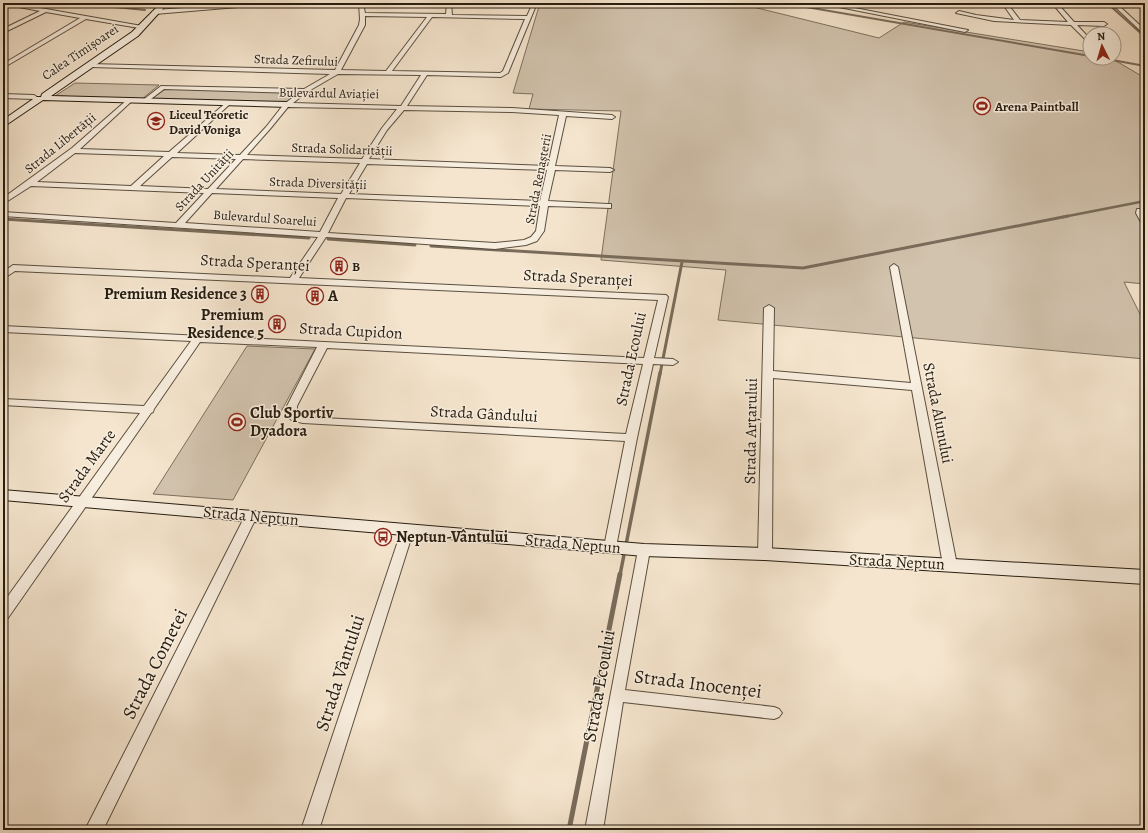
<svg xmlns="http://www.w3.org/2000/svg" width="1148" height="833" font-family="Alegreya,serif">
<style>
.green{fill:#d2c3ae;stroke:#7c705e}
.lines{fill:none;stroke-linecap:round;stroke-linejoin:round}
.stream-far4{stroke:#796c5b;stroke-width:2}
.stream-far3{stroke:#796c5b;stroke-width:2.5}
.stream-far2{stroke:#796c5b;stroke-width:3}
.stream-far1{stroke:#796c5b;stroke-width:3.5}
.stream{stroke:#796c5b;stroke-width:5}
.street-casing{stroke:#5a4f3f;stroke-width:2}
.secondary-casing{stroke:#271d0f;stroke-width:2}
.street{fill:#f8eedf;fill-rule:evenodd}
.secondary{fill:#f8eedf;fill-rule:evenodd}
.labels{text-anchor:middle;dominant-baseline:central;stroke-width:3;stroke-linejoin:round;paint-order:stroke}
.far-street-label{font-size:13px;fill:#271d0f;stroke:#f8eedf}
.far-poi-label{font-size:13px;font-weight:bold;fill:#271d0f;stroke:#f8eedf;text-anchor:start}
.street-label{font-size:16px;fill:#271d0f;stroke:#f8eedf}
.poi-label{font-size:16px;font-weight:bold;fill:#271d0f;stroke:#f8eedf;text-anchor:start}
.near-street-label{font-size:19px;fill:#271d0f;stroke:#f8eedf}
</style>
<rect width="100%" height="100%" fill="#f5e5ce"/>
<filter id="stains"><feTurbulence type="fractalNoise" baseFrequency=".005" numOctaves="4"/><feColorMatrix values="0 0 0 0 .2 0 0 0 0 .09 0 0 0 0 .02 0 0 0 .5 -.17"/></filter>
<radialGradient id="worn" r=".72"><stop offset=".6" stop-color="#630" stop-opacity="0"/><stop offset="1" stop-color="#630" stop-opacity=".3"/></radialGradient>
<path class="green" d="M540,3h197l142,35 25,-16 186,30v6h21l34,20v206l-21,-2 21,42v35l-427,-39 8,-50 -125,-10 20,-149 -92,-2 4,-15 -20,-1z
M75,83l84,2 -17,14 -87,-3z
M167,88l130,5 -11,9 -4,1 -132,-3z
M247,346l68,3 -82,151 -80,-6z"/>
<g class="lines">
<path class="stream-far4" d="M73,3l72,7
M783,3l307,53
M1107,3l38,34
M181,8l55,-5
M1101,58l44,8"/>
<path class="stream-far3" d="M1063,217l82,-16"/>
<path class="stream-far2" d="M3,219l306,19
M328,239l87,6
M431,246l372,22 265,-52
M660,374l22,-112"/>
<path class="stream-far1" d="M620,575l40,-202"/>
<path class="stream" d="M569,830l51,-256"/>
<g class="street-casing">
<path id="street" d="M3,3h9l130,23 -3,2 -53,-9 -83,49v-4l77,-46 -34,-6 -43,21v-4l37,-18 -37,-7z
M254,3h22l-2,1 -119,10 -3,-2 3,-2z
M359,3h4l2,10 81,1 1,-11h4l1,12 75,1 6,-13h4l-29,70 -7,4 -74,-2 -20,31 105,2 100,7 3,2 -3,2 -46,-3 -11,50 55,2 4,2 -4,2 -55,-2 -7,31 60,3h3v4l-63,-2 -4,25 -7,10 -11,4 -31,4 -169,-12 -27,41 367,17 2,2 -14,61 19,1 5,3 -5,3 -20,-1 -16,74 -21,109 -1,3 -5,1 -5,-1 -1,-3 21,-106 -322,-18c-13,-3 -17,-3 -16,-17l30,-59 -117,-5 -46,67 -1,3 -2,1 -143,205 -5,1v-16l137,-190 -137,-8v-6l141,7 47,-65 -188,-9v-6l641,32 14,-58 -643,-29 -12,8v-7l10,-7 277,13 28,-41 -315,-21v-4l173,11 28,-30 -173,-7 -28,18v-6l69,-50 56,-49 5,1 -53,49 89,3 59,-51 3,2 -1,1 -53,49 63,2 26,-28 18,-23 15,-11 -135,-4 -17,13h-4v-2l18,-14 143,3 26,-15 -239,-7 -3,-2 1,-1 246,6 24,-45 1,-6zM365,16l62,1 -41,54 -45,-1 24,-45zM432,17l93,2 -22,52 -3,2 -108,-2zM338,74l83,1 -20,31 -108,-3 14,-11zM288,107l109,2 -15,19 -20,31 -115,-4 23,-26zM404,110l108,2 47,3 -11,51 -179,-7 18,-29zM75,153l89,3 -33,30 -94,-4zM172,157l64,2 -28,30 -68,-3zM243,159l117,4 -19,31 -125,-5zM367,164l180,6 -7,31 -191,-7zM212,193l126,5 -18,34 -135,-9zM346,198l194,8 -4,25 -5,6 -7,3 -29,3 -167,-10zM327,348l316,16 -17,70 -322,-17 -7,-3v-8z
M819,3h10l139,27 -3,2z
M1002,3h5l13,17 48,2 -16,-19h5l17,19h30l3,2 -3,2 -27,-1 13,14v5l-19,-19 -77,-4 -38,-8 3,-2 17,4 38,5z
M1111,3h5l29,27v5z
M3,94l31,1 3,2 -3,2 -31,-1z
M1137,209h6l1,2 1,13h-3l-6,-11z
M894,264l4,3 59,298 -2,3 -5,2 -5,-2 -2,-3 -31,-175 -139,-12 -1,176 -2,3 -5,2 -5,-2 -2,-3 6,-246 5,-3 5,3 -1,63 138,12 -21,-116z
M251,512l4,1 2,3 -154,314h-18l160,-314 2,-3z
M408,525l4,1 2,3 -95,301h-18l101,-301 2,-3z
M644,546l5,1 1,3 -25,140 149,17 5,2 3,4 -3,4 -5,2 -151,-17 -20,128h-18l53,-280 1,-3z"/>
</g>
<g class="secondary-casing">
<path id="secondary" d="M161,3h7l-30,33 -87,60 235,6 3,1 1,2 -1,2 -246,-7 -40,27v-7l33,-23h5l1,-3 90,-62z
M3,490l641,54 121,4 380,22v14l-380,-24 -121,-4 -641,-56z"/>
</g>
<use href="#street" class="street"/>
<use href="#secondary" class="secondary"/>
</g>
<defs>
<g id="stadium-ring" transform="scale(0.9)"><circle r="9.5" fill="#f8eedf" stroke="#8f2418" stroke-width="1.5"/><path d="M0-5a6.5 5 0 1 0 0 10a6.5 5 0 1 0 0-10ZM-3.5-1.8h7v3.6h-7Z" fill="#8f2418"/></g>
<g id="school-ring" transform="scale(0.9)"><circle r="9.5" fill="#f8eedf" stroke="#8f2418" stroke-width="1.5"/><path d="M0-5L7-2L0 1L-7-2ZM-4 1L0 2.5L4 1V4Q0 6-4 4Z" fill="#8f2418"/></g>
<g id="building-ring" transform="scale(0.9)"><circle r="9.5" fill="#f8eedf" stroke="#8f2418" stroke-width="1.5"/><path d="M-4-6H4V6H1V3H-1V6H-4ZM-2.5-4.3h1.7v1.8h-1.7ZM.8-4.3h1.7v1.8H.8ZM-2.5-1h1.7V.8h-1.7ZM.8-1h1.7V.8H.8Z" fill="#8f2418"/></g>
<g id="bus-ring" transform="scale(0.9)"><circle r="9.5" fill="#f8eedf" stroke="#8f2418" stroke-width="1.5"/><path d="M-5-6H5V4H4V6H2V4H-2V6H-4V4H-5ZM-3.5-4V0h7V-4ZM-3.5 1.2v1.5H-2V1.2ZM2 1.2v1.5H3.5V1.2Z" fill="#8f2418"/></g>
</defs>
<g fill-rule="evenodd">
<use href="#stadium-ring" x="982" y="106"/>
<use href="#school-ring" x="156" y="121"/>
<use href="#building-ring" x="339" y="266"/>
<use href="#building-ring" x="260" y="294"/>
<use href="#building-ring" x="315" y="296"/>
<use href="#building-ring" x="277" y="324"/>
<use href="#stadium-ring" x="237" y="422"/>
<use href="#bus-ring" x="383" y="537"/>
</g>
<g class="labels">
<g class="far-street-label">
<text transform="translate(80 52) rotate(-34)">Calea Timișoarei</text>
<text transform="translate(296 60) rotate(2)">Strada Zefirului</text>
<text transform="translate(329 93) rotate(1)">Bulevardul Aviației</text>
<text transform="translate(60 143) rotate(-39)">Strada Libertății</text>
<text transform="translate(342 149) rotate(2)">Strada Solidarității</text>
<text transform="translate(538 179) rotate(-79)">Strada Renașterii</text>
<text transform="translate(204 180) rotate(-47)">Strada Unității</text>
<text transform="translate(318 183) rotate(2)">Strada Diversității</text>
<text transform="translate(265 218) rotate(4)">Bulevardul Soarelui</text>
</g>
<g class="far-poi-label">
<text x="995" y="106">Arena Paintball</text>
<text x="169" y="114">Liceul Teoretic<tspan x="169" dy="15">David Voniga</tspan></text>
<text x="352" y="266">B</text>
</g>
<g class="street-label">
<text transform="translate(255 263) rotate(3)">Strada Speranței</text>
<text transform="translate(578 278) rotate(3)">Strada Speranței</text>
<text transform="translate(351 331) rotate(3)">Strada Cupidon</text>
<text transform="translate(631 359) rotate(-78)">Strada Ecoului</text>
<text transform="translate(938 413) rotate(79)">Strada Alunului</text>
<text transform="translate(484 414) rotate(3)">Strada Gândului</text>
<text transform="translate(751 431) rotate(-89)">Strada Arțarului</text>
<text transform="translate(87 466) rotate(-54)">Strada Marte</text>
<text transform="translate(251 516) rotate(5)">Strada Neptun</text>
<text transform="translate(573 544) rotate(5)">Strada Neptun</text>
<text transform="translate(897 562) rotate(3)">Strada Neptun</text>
</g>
<g class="poi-label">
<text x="247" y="294" text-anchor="end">Premium Residence 3</text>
<text x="328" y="296">A</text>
<text x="264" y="315" text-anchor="end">Premium<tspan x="264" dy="18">Residence 5</tspan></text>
<text x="250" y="413">Club Sportiv<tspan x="250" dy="18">Dyadora</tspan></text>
<text x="396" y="537">Neptun-Vântului</text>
</g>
<g class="near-street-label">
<text transform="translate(155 664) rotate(-63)">Strada Cometei</text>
<text transform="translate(340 673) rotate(-72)">Strada Vântului</text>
<text transform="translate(698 684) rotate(7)">Strada Inocenței</text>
<text transform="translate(599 686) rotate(-80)">Strada Ecoului</text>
</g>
</g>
<rect width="1148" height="833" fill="none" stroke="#f5e5ce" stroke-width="16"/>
<rect x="4" y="4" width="1140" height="825" fill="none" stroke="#271d0f" stroke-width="2"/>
<rect x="8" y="8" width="1132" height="817" fill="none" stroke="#271d0f"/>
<g transform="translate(1102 46) rotate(355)"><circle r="19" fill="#f8eedf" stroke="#a49a8c"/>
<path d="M0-3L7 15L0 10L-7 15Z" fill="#8f2418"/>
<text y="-6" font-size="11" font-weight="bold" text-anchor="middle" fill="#271d0f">N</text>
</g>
<rect width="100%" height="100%" filter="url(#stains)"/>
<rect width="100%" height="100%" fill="url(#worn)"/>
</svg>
